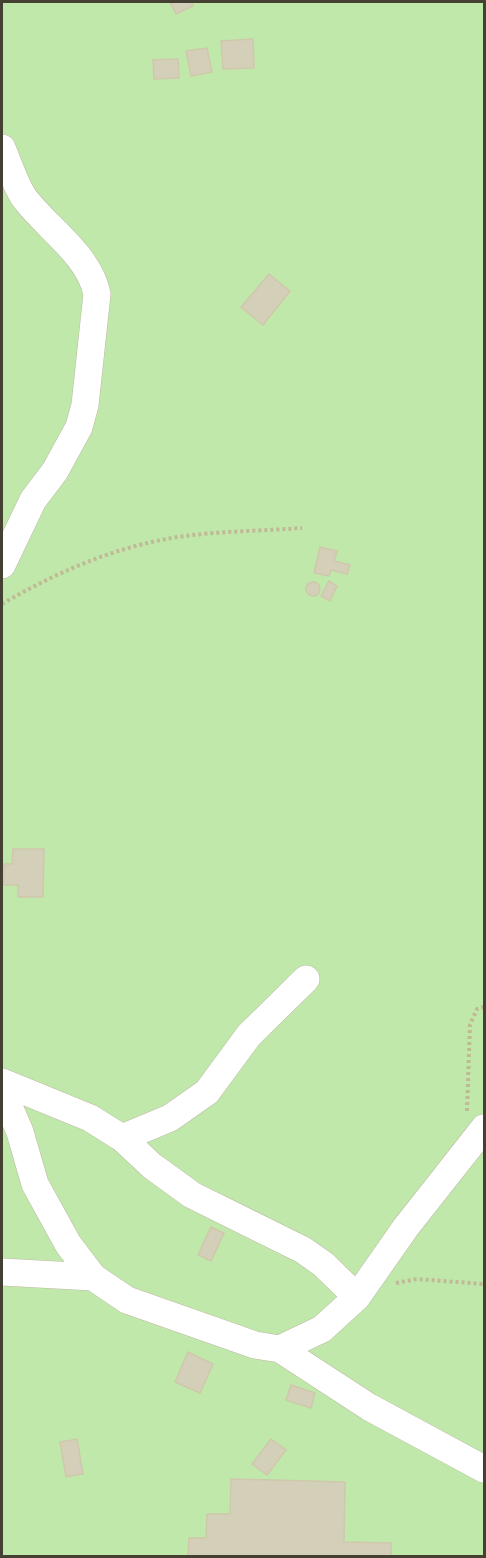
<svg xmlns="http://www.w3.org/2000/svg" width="486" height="1558" font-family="'DejaVu Sans',sans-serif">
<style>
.green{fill:#c0e8aa}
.building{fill:#d4cfb8;stroke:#cfc8ab;stroke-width:1.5}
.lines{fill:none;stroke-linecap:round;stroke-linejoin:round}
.minor-casing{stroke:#bebaa5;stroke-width:28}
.path{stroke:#c0b996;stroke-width:4;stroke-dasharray:3 3;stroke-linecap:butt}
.minor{stroke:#fff;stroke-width:27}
</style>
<rect width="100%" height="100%" fill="#f2f1e3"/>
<path class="green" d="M2,2h482v1554h-482z"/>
<path class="building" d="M170,2h21l2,4 -17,8z
M253,39l1,29 -31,1 -2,-28z
M207,48l5,24 -21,4 -5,-25z
M178,59l1,19 -25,1 -1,-19z
M269,274l21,17 -27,34 -22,-18z
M320,547l17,4 -3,10 16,4 -3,9 -16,-4 -2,6 -15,-3z
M329,581l8,5 -7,15 -9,-5z
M306 589a7 7 0 1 1 14 0a7 7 0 1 1-14 0Z
M13,849h31l-1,48h-25v-12h-14v-21h8z
M211,1227l13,6 -13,28 -13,-6z
M188,1352l25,12 -13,29 -25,-11z
M291,1385l24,8 -4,15 -25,-8z
M77,1439l6,35 -17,3 -6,-35z
M271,1439l15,11 -19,25 -15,-11z
M231,1479l114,3 -1,60 47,1v13h-203l1,-18h17l1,-24h23z"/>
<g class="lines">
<g class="minor-casing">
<path id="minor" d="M2,148c6,14 14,39 23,51 24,31 64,56 72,95l-12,111 -6,22 -24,44 -22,29 -31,65
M2,1082l88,36 32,20 30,28 40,29 111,55 20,14 34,33
M2,1090l18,42 15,52 33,60 25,33 34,23 128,45 25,4 89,58 115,62
M122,1138l48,-20 37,-26 42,-57 57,-56
M2,1272l91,5
M280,1349l42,-20 35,-32 49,-70 78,-99"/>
</g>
<path class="path" d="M2,604c55,-32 112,-57 176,-67 40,-6 83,-6 124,-9
M467,1111l3,-86 7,-16 7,-2
M396,1283l21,-4 67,5"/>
<use href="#minor" class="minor"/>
</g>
<rect width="486" height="1558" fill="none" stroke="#444133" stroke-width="6"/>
</svg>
